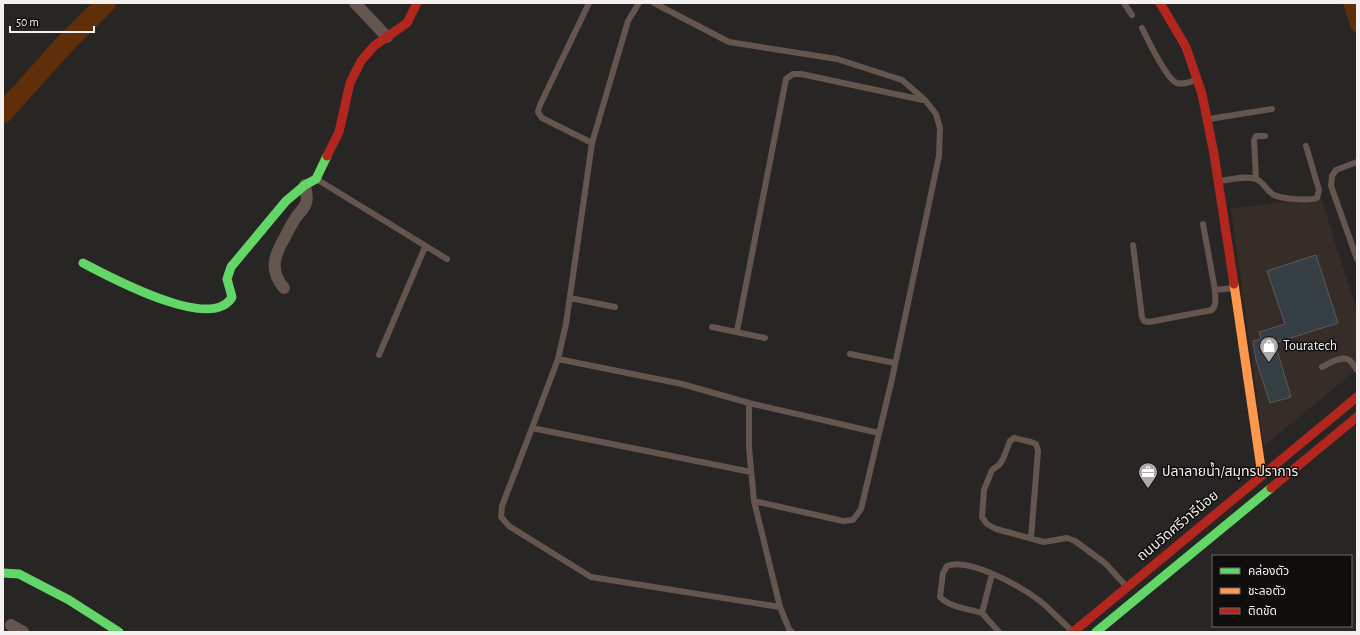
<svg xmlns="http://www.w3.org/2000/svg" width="1360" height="635" font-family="'Alegreya Sans','Noto Sans Thai',sans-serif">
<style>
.built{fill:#362d29}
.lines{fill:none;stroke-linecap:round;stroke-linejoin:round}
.canal{stroke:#612e0a;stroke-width:12}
.river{stroke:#612e0a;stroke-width:20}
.building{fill:#363f43;stroke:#5a5a5a}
.lane{stroke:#64564e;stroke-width:6}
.street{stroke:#64564e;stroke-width:12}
.fast{stroke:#63d668;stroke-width:9}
.slow{stroke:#ff974d;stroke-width:9}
.jam{stroke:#b3261e;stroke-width:9}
.labels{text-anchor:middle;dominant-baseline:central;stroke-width:3;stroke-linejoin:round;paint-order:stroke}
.poi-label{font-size:14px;fill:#f3f0ef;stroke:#100e0d;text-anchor:start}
.street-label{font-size:14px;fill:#f3f0ef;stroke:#100e0d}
</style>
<rect width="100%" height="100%" fill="#282624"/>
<path class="built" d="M1321,197l36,115v57l-93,77 -33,-237z"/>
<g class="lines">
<path class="canal" d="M1349,3l8,23"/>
<path class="river" d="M3,113l61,-68 42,-42"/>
</g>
<path class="building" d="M1316,255l22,68 -63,20 16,54 -21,6 -14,-43 -3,-19 8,-2 -2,-7 26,-8 -18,-53z"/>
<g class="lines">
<path class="lane" d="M589,3l-49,102 -2,7 4,6 50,25
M654,3l75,39 108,17 65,21 23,20 11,14 4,14 -1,28 -47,223 -31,130 -8,11 -10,1 -89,-20
M1124,3l8,12
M1142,28c6,12 23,48 33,54 6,4 14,0 21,-2
M1209,119l63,-10
M1357,162l-21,8 -4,6 -1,10 26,73
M1256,179l-2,-39 2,-4h9
M318,180l129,79
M1219,181c11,-1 26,-6 37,-2 8,3 11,13 18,16 9,4 34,6 43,3l2,-8 -13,-44
M1203,224l12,66
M1133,245l9,72 2,4 5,1 63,-12c5,-6 3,-12 3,-20l19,-2
M570,298l45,9
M712,327l53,11
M737,331l49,-252 7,-5h8l122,26
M850,354l45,9
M379,355l46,-108
M558,359l124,25 67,19 130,30
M1322,367c6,-3 20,-12 27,-7 3,2 6,7 8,10
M749,403v45l5,53 26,106 9,22 3,3
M532,428l26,-69 8,-35 26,-181 36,-122 11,-18
M751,472l-219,-44 -30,78 -1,11 8,9 82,51 189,30
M1031,538l7,-87 -2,-7 -5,-2 -17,-4 -4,3 -7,18 -4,6 -7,5 -8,20 -2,27 5,7 9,5 48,13 23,-4 8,3 30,22 21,23
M992,574l-10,39 17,19
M982,613c-13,-4 -33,-6 -42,-16l3,-24 4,-7c22,-9 75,21 93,35 11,9 21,20 32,30"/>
<path class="street" d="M355,3l32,34
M284,288c-15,-18 -10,-32 1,-51 3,-6 6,-12 10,-18 3,-5 9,-10 11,-16 2,-5 0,-12 -1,-18
M11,625l12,7"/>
<path class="fast" d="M83,263c25,13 129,70 149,34l-5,-18 4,-12 55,-66 19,-16 11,-6 11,-23
M3,573l16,1 50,26 50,32
M1096,632l175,-144"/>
<path class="slow" d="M1234,284l28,191"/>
<path class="jam" d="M1160,3l26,44 16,47 12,60 20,130
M327,156l12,-24 11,-49 11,-22 13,-15 33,-23 10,-20
M1271,488l86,-71
M1073,632l284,-235"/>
</g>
<defs>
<g id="shop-pin" transform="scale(1)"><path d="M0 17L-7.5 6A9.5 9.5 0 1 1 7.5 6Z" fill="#aca9a8" stroke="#100e0d"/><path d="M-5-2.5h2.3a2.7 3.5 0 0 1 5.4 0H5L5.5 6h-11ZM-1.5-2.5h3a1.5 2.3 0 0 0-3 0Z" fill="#fff"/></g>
<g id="office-pin" transform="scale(1)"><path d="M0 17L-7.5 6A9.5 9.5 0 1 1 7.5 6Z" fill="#aca9a8" stroke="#100e0d"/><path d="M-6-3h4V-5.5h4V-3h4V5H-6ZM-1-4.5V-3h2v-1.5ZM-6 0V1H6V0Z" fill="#fff"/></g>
</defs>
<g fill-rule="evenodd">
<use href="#shop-pin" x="1269" y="346"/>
<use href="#office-pin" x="1148" y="472"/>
</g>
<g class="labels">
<g class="poi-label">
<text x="1283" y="346">Touratech</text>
<text x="1162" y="472">ปลาลายน้ำ/สมุทรปราการ</text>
</g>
<g class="street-label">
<text transform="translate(1178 526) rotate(-40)">ถนนวัดศรีวารีน้อย</text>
</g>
</g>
<rect width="1360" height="635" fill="none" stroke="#f3f0ef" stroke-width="8"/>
<rect x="1212" y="555" width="140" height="72" fill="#100e0d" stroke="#6b6867"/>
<rect x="1220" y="568" width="20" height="6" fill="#63d668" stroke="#6b6867"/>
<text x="1248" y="575" font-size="12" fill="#f3f0ef">คล่องตัว</text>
<rect x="1220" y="588" width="20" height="6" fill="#ff974d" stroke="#6b6867"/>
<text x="1248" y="595" font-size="12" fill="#f3f0ef">ชะลอตัว</text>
<rect x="1220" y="608" width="20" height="6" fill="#b3261e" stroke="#6b6867"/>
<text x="1248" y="615" font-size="12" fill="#f3f0ef">ติดขัด</text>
<path d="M10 26v6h84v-6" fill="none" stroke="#f3f0ef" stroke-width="2"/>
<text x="16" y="26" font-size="12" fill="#f3f0ef" stroke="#100e0d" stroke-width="3" paint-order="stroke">50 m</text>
</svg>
